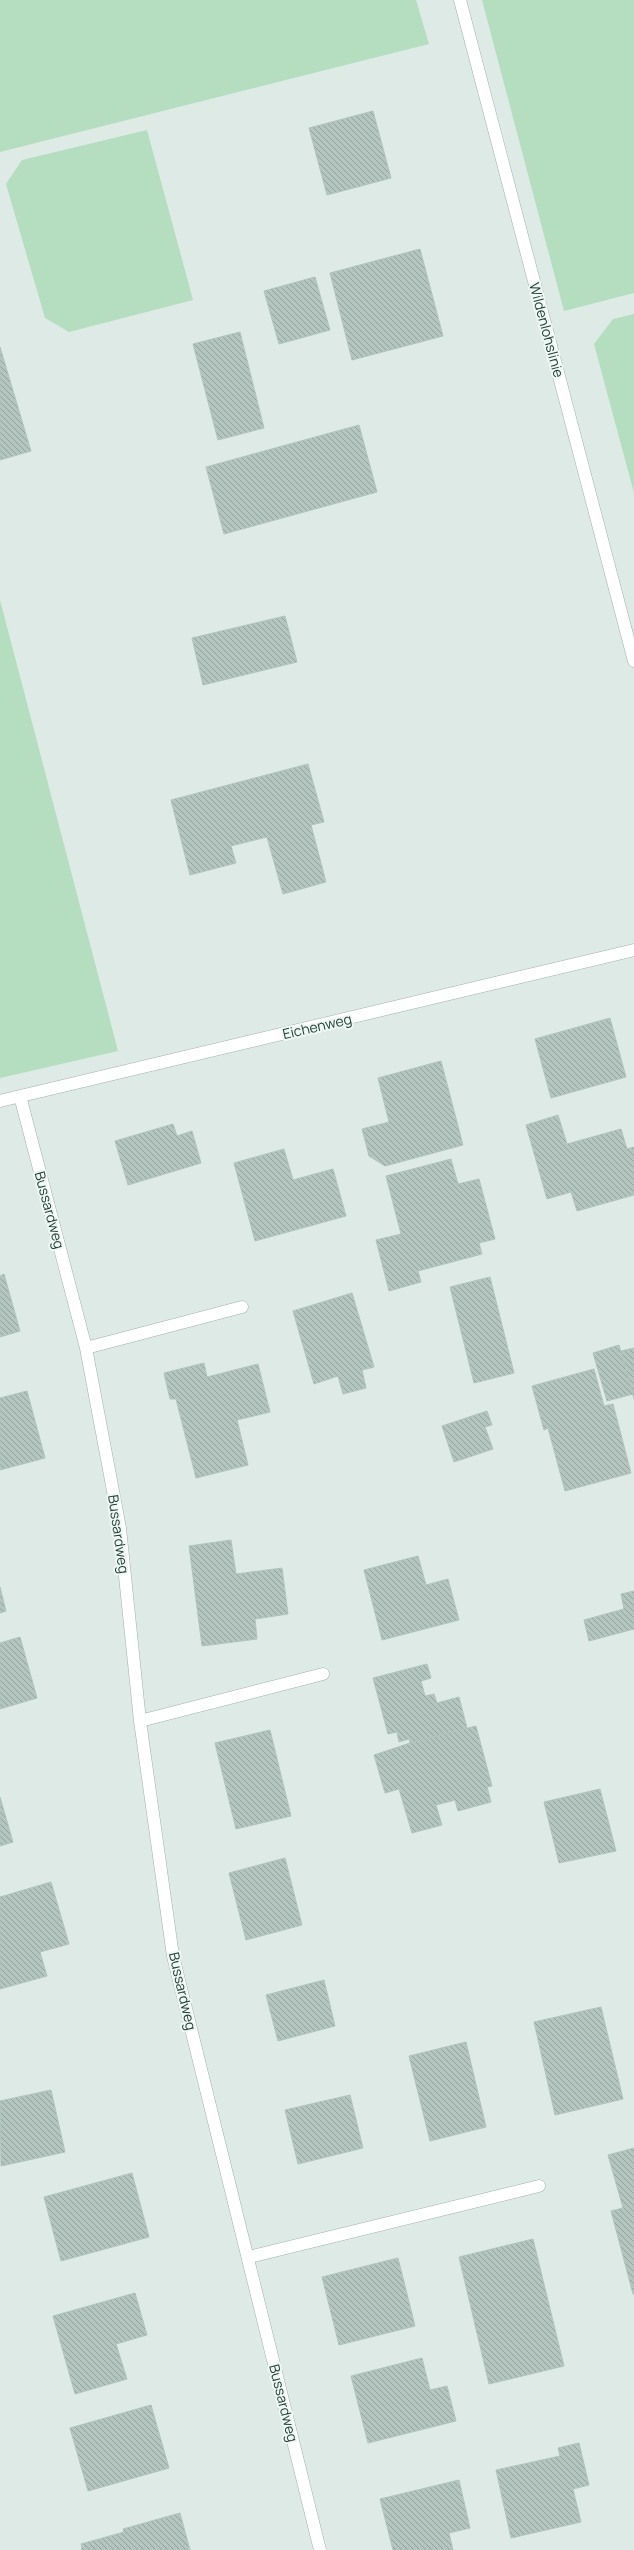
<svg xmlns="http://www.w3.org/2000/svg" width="634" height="2550" font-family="Manrope,sans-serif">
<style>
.grass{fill:#b5ddc0}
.building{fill:url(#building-back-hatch);stroke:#b0c4bc}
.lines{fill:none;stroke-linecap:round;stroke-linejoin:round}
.minor-casing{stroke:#a1b2ac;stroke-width:13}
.minor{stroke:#fff;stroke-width:12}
.labels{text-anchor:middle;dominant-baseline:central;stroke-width:4;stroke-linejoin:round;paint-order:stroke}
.street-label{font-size:14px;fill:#1e3b33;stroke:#eef7f3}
</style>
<defs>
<pattern id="building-back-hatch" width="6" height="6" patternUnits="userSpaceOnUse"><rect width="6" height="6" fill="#b3c5be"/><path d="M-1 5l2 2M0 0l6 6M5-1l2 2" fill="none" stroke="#91a19b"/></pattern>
</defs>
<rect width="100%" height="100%" fill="#deeae5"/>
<path class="grass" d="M0,0h416l13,44 -429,108z
M482,0h152v293l-70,18z
M147,130l46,170 -124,32 -24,-14 -39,-134 16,-24z
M634,314v179l-40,-149 19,-25z
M0,600l118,451 -118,27z"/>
<path class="building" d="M373,111l18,67 -64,17 -18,-67z
M420,249l23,87 -91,24 -22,-87z
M315,277l15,53 -51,14 -15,-53z
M240,332l24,96 -46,12 -25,-96z
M0,347l31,104 -31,9z
M359,425l18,67 -153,42 -18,-67z
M285,616l12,46 -94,23 -11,-47z
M308,764l16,58 -13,3 15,57 -43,12 -16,-57 -36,9 5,17 -46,12 -19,-75z
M610,1018l16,59 -75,21 -16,-59z
M441,1061l22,84 -78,21 -16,-10 -7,-27 27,-7 -11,-44z
M558,1115l9,29 54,-15 6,20 7,-2v48l-57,16 -6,-19 -24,7 -21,-74z
M173,1124l4,12 15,-5 9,32 -73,22 -13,-44z
M284,1149l9,31 40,-11 13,47 -91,25 -21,-78z
M451,1159l7,25 21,-5 16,60 -16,4 3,11 -64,17 3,11 -32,9 -13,-51 25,-6 -15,-58z
M4,1274l16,57 -20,6v-61z
M490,1277l24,96 -40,10 -24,-96z
M352,1293l22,74 -12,3 4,18 -23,6 -5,-18 -24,8 -21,-73z
M619,1345l14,49 -26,7 -14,-48z
M634,1348v51l-13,-48z
M204,1363l3,14 51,-13 12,48 -33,8 11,45 -52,13 -20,-79h-6l-6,-26z
M594,1369l10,37 9,-2 18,69 -66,18 -17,-63 -4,2 -12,-44z
M27,1391l18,67 -45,12v-72z
M487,1411l5,14 -7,2 8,22 -39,13 -12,-36z
M231,1540l5,34 46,-6 6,46 -33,5 2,20 -55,7 -13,-100z
M418,1556l8,29 22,-6 11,41 -77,20 -18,-70z
M0,1587l6,24 -6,2z
M634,1591v38l-45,12 -5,-21 40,-11 -3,-15z
M20,1637l17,61 -37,11v-66z
M427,1664l4,14 -10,3 4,15 9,-2 3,9 22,-6 8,31 -57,15 -1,-4 -10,3 -2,-10 -9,2 -15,-56z
M476,1726l16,60 -5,1 4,15 -33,9 -3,-11 -19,5 6,20 -30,8 -13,-44 -14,4 -11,-38 36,-12z
M270,1730l21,86 -55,13 -21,-86z
M600,1789l16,62 -57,12 -15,-61z
M0,1797l13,45 -13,4z
M285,1858l17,67 -56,15 -17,-67z
M51,1882l18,62 -29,8 7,24 -47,13v-92z
M324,1980l11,46 -57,15 -12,-46z
M601,2007l22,92 -68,16 -21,-93z
M466,2042l20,85 -56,14 -21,-85z
M51,2090l14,62 -64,14 -1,-65z
M350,2095l13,53 -65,16 -13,-54z
M634,2148v146h-1l-22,-83 12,-3 -15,-53z
M132,2173l17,64 -88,24 -17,-64z
M533,2239l31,127 -75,18 -30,-127z
M398,2258l17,68 -76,19 -17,-68z
M135,2293l12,42 -31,9 11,35 -52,15 -22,-78z
M422,2358l8,32 17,-4 9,35 -88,22 -17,-67z
M151,2405l18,63 -81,23 -18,-63z
M579,2443l10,42 -16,4 8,33 -70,16 -15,-68 64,-14 -2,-8z
M459,2480l11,48 -21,5 4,17h-60l-13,-51z
M180,2513l10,37h-108l-1,-6 43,-12 -1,-3z"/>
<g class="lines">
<g class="minor-casing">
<path id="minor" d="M460,0l174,661
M20,1096l66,252 34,180 20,193 33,235 147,594
M0,1101l634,-151
M86,1348l156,-41
M140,1721l183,-47
M249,2257l290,-71"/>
</g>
<use href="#minor" class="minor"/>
</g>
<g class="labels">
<g class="street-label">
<text transform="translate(547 330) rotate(75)">Wildenlohslinie</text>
<text transform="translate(317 1026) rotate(-13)">Eichenweg</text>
<text transform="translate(50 1210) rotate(75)">Bussardweg</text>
<text transform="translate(119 1534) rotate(82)">Bussardweg</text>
<text transform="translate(183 1991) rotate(77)">Bussardweg</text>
<text transform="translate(284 2403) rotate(76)">Bussardweg</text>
</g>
</g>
</svg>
